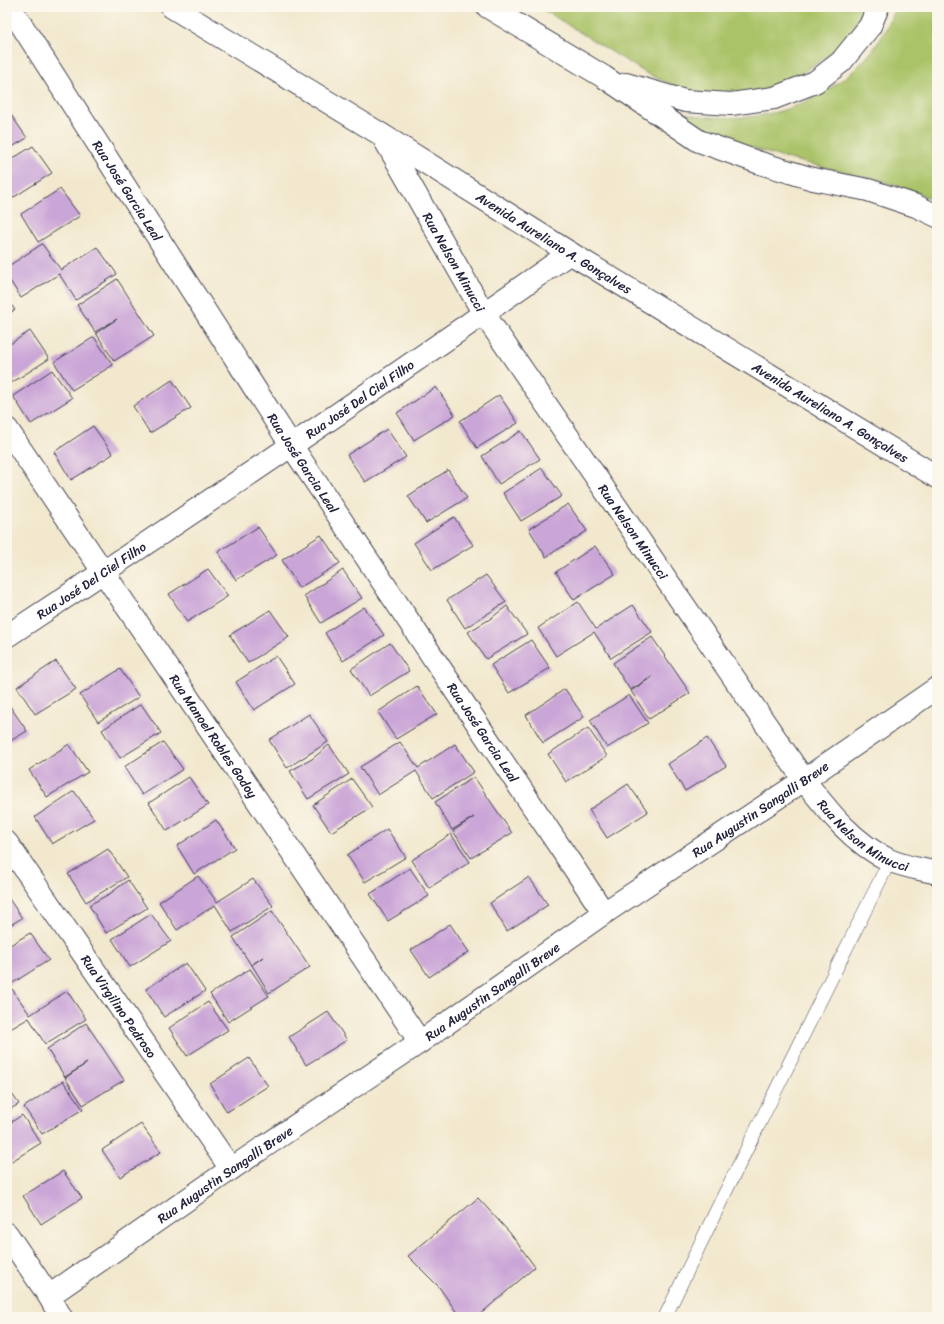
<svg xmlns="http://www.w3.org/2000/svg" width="944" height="1324" font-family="Sriracha,sans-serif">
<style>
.green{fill:#aac368;stroke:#667252}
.building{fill:#caa5d7}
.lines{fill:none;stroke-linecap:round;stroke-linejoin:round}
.lane-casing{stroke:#414051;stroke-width:14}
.street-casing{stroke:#414051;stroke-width:24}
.highway-casing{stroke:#414051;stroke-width:24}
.lane{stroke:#fff;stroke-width:13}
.street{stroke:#fff;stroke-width:22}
.highway{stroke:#fff;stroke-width:22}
.labels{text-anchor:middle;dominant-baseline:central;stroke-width:4;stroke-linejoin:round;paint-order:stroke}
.street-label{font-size:13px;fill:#22223b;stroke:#fbf7ec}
</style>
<rect width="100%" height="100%" fill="#fbf7ec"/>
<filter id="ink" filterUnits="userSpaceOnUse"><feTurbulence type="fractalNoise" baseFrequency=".025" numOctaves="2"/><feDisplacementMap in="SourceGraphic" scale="8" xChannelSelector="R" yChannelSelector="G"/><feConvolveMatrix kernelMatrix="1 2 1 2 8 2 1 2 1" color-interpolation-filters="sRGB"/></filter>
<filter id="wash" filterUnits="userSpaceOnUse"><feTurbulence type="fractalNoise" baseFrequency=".012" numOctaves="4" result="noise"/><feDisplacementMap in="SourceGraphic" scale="16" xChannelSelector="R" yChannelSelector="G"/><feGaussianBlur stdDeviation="0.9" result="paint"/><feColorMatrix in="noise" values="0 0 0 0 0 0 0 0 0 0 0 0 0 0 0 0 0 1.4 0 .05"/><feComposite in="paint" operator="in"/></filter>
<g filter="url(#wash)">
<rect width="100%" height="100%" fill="#f2e8ce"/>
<path class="green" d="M539,7h328l-14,23 -24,25 -27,18 -33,16 -34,6 -27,-1 -29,-6 -33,-15z
M897,7h40v194l-24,-10 -31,-10 -101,-24 -36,-11 -43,-17 -42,-24c16,5 33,11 50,12 17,1 42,1 58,-3 36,-7 75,-30 99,-57 13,-14 21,-33 30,-50z"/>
<g id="blocks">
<path class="building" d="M7,109l20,29 -20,12z
M33,146l19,27 -41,26 -4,-7v-30z
M60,189l20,27 -42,26 -17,-28z
M42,244l19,26 36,-23 20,27 -41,26 -17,-26 -38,24 -14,-22v-9z
M117,279l37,57 -40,25 -18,-28 21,-14 -22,13 -18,-27z
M7,299l8,11 -8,4z
M30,331l19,28 -41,26 -1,-2v-37z
M94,337l19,28 -41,25 -18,-28z
M52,370l20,28 -41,26 -18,-28z
M172,380l19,28 -41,25 -17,-27z
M436,387l19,28 -41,25 -17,-27z
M499,395l19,28 -41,25 -17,-27z
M93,426l20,28 -42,26 -17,-28z
M387,429l19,28 -41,25 -18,-27z
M521,431l19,28 -41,25 -17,-28z
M542,468l20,28 -41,25 -18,-28z
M448,470l19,28 -41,25 -18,-27z
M568,504l19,27 -41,26 -17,-28z
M454,517l19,28 -41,25 -18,-27z
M258,527l19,28 -41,25 -18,-28z
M321,535l19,28 -41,25 -17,-28z
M595,546l20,28 -41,26 -18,-28z
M208,569l20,27 -41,26 -18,-28z
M343,570l19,28 -41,25 -17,-27z
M486,575l20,27 -41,26 -18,-28z
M578,602l18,27 37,-24 19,27 -41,26 -17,-26 -38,24 -18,-28z
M507,606l20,28 -41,25 -18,-27 22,-13z
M364,607l20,28 -41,26 -18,-28z
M270,610l19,27 -41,26 -18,-28z
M652,637l38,56 -41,26 -18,-28 21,-14 -22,13 -17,-27z
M531,640l19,28 -41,25 -18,-28z
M390,643l19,28 -40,25 -18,-27z
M276,656l19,28 -41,26 -18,-28z
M56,661l20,28 -41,25 -18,-27z
M120,669l19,28 -41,25 -18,-27z
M417,686l20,28 -41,25 -18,-27z
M565,689l19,28 -41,26 -17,-28z
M629,695l19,28 -41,25 -17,-28z
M7,702l20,29 -20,12z
M141,704l20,29 -41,25 -18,-28z
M309,714l19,28 -41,26 -18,-28z
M588,728l19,28 -41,26 -18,-28z
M707,738l19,28 -41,25 -17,-27z
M163,742l20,27 -41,26 -18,-28z
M400,742l18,26 37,-24 19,28 -41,26 -17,-27 -38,24 -18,-28z
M69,744l19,28 -41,25 -18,-27z
M329,745l20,29 -41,25 -18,-28 22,-12z
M189,777l19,28 -41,26 -18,-28z
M474,777l38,56 -41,25 -18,-27 21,-14 -22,13 -17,-28z
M352,779l20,28 -41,25 -18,-27z
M628,784l20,28 -41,26 -18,-28z
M74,791l20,28 -42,25 -17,-27z
M216,820l19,28 -41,26 -17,-28z
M387,829l19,28 -41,25 -18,-27z
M451,834l19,28 -41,26 -17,-28z
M108,849l19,28 -41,25 -18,-28z
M410,868l19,28 -41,25 -18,-27z
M198,876l19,26 36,-23 20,27 -41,26 -17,-27 -38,25 -18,-28z
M529,877l19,28 -41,26 -17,-28z
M128,880l19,28 -41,25 -17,-28 22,-12z
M7,896l15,22 -15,9z
M272,911l38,56 -41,26 -17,-28 11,-8 -12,8 -18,-28z
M151,914l20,27 -41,26 -18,-28z
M450,924l19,28 -40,25 -18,-27z
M30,933l19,27 -41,26 -1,-39z
M186,963l19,28 -41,26 -18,-28z
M250,969l19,27 -41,26 -18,-28z
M12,989l18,26 37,-24 19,28 -41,25 -16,-26 -22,13v-39z
M208,1002l20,28 -41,26 -18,-28z
M328,1012l19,28 -41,25 -17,-28z
M86,1023l38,57 -41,25 -18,-27 22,-15 -22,14 -18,-28z
M249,1058l19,28 -41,26 -17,-28z
M63,1081l20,28 -41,25 -18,-27z
M7,1087l12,17 -12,7z
M22,1115l19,28 -34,21v-39z
M141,1124l20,28 -41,25 -18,-27z
M63,1171l19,27 -41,26 -18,-28z
M478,1198l32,35 25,34 -58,50h-17l-21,-30 -31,-31z"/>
</g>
</g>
<g filter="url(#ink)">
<use href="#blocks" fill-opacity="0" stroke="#414051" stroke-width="1"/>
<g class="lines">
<g class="lane-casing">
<path id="lane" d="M665,1317l56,-116 169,-341"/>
</g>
<g class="street-casing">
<g id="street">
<path id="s1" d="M10,7l281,438 313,468"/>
<path id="s2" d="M172,7l210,128 188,118 367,224"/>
<path id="s3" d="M382,135l102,179 320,466c24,31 49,63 85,80 15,7 32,9 48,13"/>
<path id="s4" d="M7,429l413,613"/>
<path id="s5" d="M7,636c189,-125 377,-252 563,-383"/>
<path id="s6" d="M7,843l224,326"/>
<path d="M7,1234l42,62 12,21"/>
<path id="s7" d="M49,1296l182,-127 189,-127 184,-129 200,-133 133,-92"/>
</g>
</g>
<g class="highway-casing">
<path id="highway" d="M488,7l116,70 95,64 58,21 56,17 55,11 48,16 21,10
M626,84l59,17 46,3 43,-6 41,-16 26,-20 29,-36 8,-19"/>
</g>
<use href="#lane" class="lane"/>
<use href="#street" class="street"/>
<use href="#highway" class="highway"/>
</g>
</g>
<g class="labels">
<g class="street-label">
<text stroke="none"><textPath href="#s1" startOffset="218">Rua José Garcia Leal</textPath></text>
<text stroke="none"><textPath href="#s2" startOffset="449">Avenida Aureliano A. Gonçalves</textPath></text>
<text stroke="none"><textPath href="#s3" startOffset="146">Rua Nelson Minucci</textPath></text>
<text stroke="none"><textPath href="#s5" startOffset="425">Rua José Del Ciel Filho</textPath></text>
<text stroke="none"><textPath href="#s2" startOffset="773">Avenida Aureliano A. Gonçalves</textPath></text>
<text stroke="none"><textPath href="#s1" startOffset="542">Rua José Garcia Leal</textPath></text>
<text stroke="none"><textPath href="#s3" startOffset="470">Rua Nelson Minucci</textPath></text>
<text stroke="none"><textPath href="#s5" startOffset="101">Rua José Del Ciel Filho</textPath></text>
<text stroke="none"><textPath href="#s1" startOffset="866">Rua José Garcia Leal</textPath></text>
<text stroke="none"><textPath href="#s4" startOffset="370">Rua Manoel Robles Godoy</textPath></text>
<text stroke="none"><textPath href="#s7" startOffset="862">Rua Augustin Sangalli Breve</textPath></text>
<text stroke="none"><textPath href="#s3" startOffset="854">Rua Nelson Minucci</textPath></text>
<text stroke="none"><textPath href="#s7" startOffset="538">Rua Augustin Sangalli Breve</textPath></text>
<text stroke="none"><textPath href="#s6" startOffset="198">Rua Virgilino Pedroso</textPath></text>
<text stroke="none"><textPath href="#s7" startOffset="214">Rua Augustin Sangalli Breve</textPath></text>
</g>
</g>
<rect width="944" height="1324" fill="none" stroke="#fbf7ec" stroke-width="24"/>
</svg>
